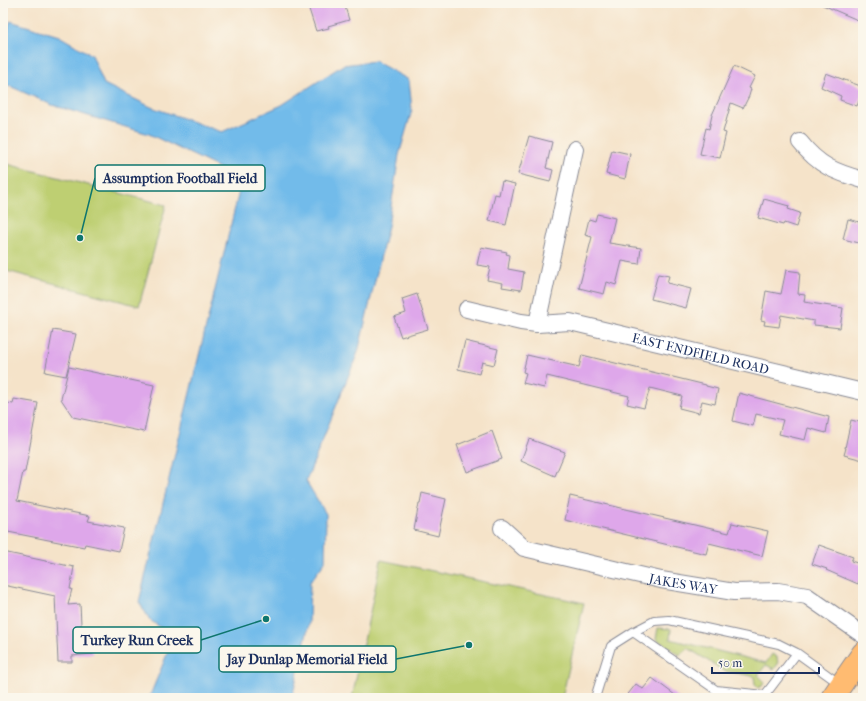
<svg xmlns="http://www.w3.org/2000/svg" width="866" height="701" font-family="'IM FELL French Canon',serif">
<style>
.green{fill:#becf72;stroke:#6c7f68}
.water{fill:#72bbea;stroke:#4675a4}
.building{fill:#dea7ea}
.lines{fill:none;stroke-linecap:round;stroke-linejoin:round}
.lane-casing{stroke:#888994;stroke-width:10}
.street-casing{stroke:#888994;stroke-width:18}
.primary-casing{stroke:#888994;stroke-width:24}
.lane{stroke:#fff;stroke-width:8}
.street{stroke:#fff;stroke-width:16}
.primary{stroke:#ffbb71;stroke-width:22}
.labels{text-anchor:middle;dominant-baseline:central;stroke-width:3;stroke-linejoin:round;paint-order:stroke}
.street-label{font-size:13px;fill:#1b2f5e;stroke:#fbf7ec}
.leader{fill:none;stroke:#0f766e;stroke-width:1.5}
.callout-dot{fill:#0f766e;stroke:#fbf7ec;stroke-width:1.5}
.callout{fill:#fbf7ec;stroke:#0f766e;stroke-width:1.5}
.callout-label{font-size:14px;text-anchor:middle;font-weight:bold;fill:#1b2f5e}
</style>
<rect width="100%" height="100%" fill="#fbf7ec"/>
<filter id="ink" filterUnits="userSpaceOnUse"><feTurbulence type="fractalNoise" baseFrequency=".025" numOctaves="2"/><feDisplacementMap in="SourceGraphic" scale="8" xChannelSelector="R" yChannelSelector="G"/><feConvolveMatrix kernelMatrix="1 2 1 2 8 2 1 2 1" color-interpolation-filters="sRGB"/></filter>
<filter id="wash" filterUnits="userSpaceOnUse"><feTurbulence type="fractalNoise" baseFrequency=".012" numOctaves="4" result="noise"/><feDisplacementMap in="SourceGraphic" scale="16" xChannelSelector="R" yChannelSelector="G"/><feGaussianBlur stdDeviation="0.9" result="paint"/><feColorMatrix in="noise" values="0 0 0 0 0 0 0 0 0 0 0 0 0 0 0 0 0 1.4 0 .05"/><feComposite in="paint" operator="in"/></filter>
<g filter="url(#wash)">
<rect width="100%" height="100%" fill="#f5e3c9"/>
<path class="green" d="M3,163l163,42 -27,101 -136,-36z
M381,560l203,43 -22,95h-210z
M658,628l13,1 -1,10 96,24 6,-9 5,3 1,7 -4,5 -8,-4 -8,10 7,7 -2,3 -5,3 -3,-3 -1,-9 -30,-5 -36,-23 -8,7 -24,-16z"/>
<path class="water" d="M10,21l49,15 33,19 12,29 47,23 71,25 60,-27 61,-40 32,-4 34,19 3,30 -13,45 -11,71 -30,126 -52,129 20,33 -1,48 -15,20 -1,41 -17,75h-143l25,-61 -24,-17 -11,-18 103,-423 -93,-45 -97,-29 -49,-22v-34z"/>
<g id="blocks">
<path class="building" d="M307,3h37l5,17 -21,6 1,2 -13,3z
M818,3h45v10l-3,8z
M734,66l21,10 -6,12 2,1 -2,7 -6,12 -12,-5 -8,29 3,1 -6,25 -20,-4 6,-26 3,1 3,-14z
M826,73l37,14v4l-6,15 -17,-6 1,-4 -20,-9z
M529,136l23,6 -6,26 7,2 -3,12 -32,-8z
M612,150l18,4 -5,25 -19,-5z
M502,181l13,3 -9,41 -17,-4 6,-27 4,1z
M764,199l25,7 -1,3 12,4 -4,14 -12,-4 -1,2 -25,-7z
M597,214l18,4 -6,25 32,5 -2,16 -17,-3 -6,24 -9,-3 -3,12 -25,-6 13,-51 -7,-2 4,-16 6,2z
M848,219l15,4v21l-20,-5z
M481,247l26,5 -1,2 4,1 -2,14 16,3 -3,18 -19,-3 1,-4 -16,-3 3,-13 -13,-2z
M786,270l14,2 -2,22 7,1 -1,7 39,6 -3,20 -26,-3v-4l-33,-6 -2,12 -15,-2 1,-4 -4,-1 5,-29 15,3z
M658,274l11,2 -2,7 24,6 -5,19 -35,-9z
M417,294l11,35 -27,8 -7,-20 12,-4 -4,-14z
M53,330l23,4 -10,42 -21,-4z
M465,341l33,8 -4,16 -12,-3 -3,12 -21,-5z
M527,355l52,12 3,-12 124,30v1l12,3 -3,15 -13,-3 -3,12 -20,-5 3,-12 -32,-8 -6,20 -17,-4 2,-8 -82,-20 -3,12 -21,-5 3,-10 -3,-1z
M69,367l85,18 -10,47 -71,-15 -12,-18z
M739,393l90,24 -3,16 -18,-5 -3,12 -26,-6 4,-14 -27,-6 -3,12 -20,-5z
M14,399l24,4 -13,69h-2l-6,29 73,15 -2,5 36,7 -5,23 -34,-7 -1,3 -81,-16v-129l10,2z
M851,420l12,3v37l-19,-5 2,-7h-1z
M492,431l10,28 -35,13 -10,-27z
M529,439l36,13 -10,24 -34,-15z
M422,493l24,6 -8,37 -24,-6 5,-27h1z
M570,496l159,37 3,-10 36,8 -6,25 -53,-13 -3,11 -141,-34z
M819,545l34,12 -2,4 12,4v5l-5,14 -32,-14 1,-1 -15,-5z
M3,552l71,15 -4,22h2l-4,16 12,-1 2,40 11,-1v11l-21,2v6h-14l-3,-66 -52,-11z
M652,678l27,20h-54l11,-14 7,5z"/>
</g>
</g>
<g filter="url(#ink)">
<use href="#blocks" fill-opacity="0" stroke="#888994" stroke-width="1"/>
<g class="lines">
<g class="lane-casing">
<path id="lane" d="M633,632l83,58 49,5 32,-42
M595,698l16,-52 22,-14 21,-11 15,-1 110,24 18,9 43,31"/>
</g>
<g class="street-casing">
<g id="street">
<path d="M800,142c19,24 35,30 63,38"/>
<path id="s1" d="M467,309l54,13 16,2 33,-2 293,70"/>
<path d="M537,324l38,-175"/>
<path id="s2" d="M502,528l22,20 137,32 73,12 44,-1 29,5 56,39"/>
</g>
</g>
<g class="primary-casing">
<path id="primary" d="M832,698l31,-45"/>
</g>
<use href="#lane" class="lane"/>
<use href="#street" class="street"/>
<use href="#primary" class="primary"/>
</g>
</g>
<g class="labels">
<g class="street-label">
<text stroke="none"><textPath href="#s1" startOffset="239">EAST ENDFIELD ROAD</textPath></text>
<text stroke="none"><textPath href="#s2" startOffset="193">JAKES WAY</textPath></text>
</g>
</g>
<path class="leader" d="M80 238L95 178M266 619L201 640M469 645L396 659"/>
<g class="callout-dot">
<circle cx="80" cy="238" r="4"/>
<circle cx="266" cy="619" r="4"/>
<circle cx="469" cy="645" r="4"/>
</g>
<g class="callout">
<rect x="95" y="165" width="170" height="26" rx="4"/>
<rect x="73" y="627" width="128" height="26" rx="4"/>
<rect x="219" y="646" width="177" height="26" rx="4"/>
</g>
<g class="callout-label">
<text x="180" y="183">Assumption Football Field</text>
<text x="137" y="645">Turkey Run Creek</text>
<text x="307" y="664">Jay Dunlap Memorial Field</text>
</g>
<rect width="866" height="701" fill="none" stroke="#fbf7ec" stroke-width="16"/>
<path d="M712 667v6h107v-6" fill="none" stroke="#1b2f5e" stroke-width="2"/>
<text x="718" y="667" font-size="12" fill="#1b2f5e" stroke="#fbf7ec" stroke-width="3" paint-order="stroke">50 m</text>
</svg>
